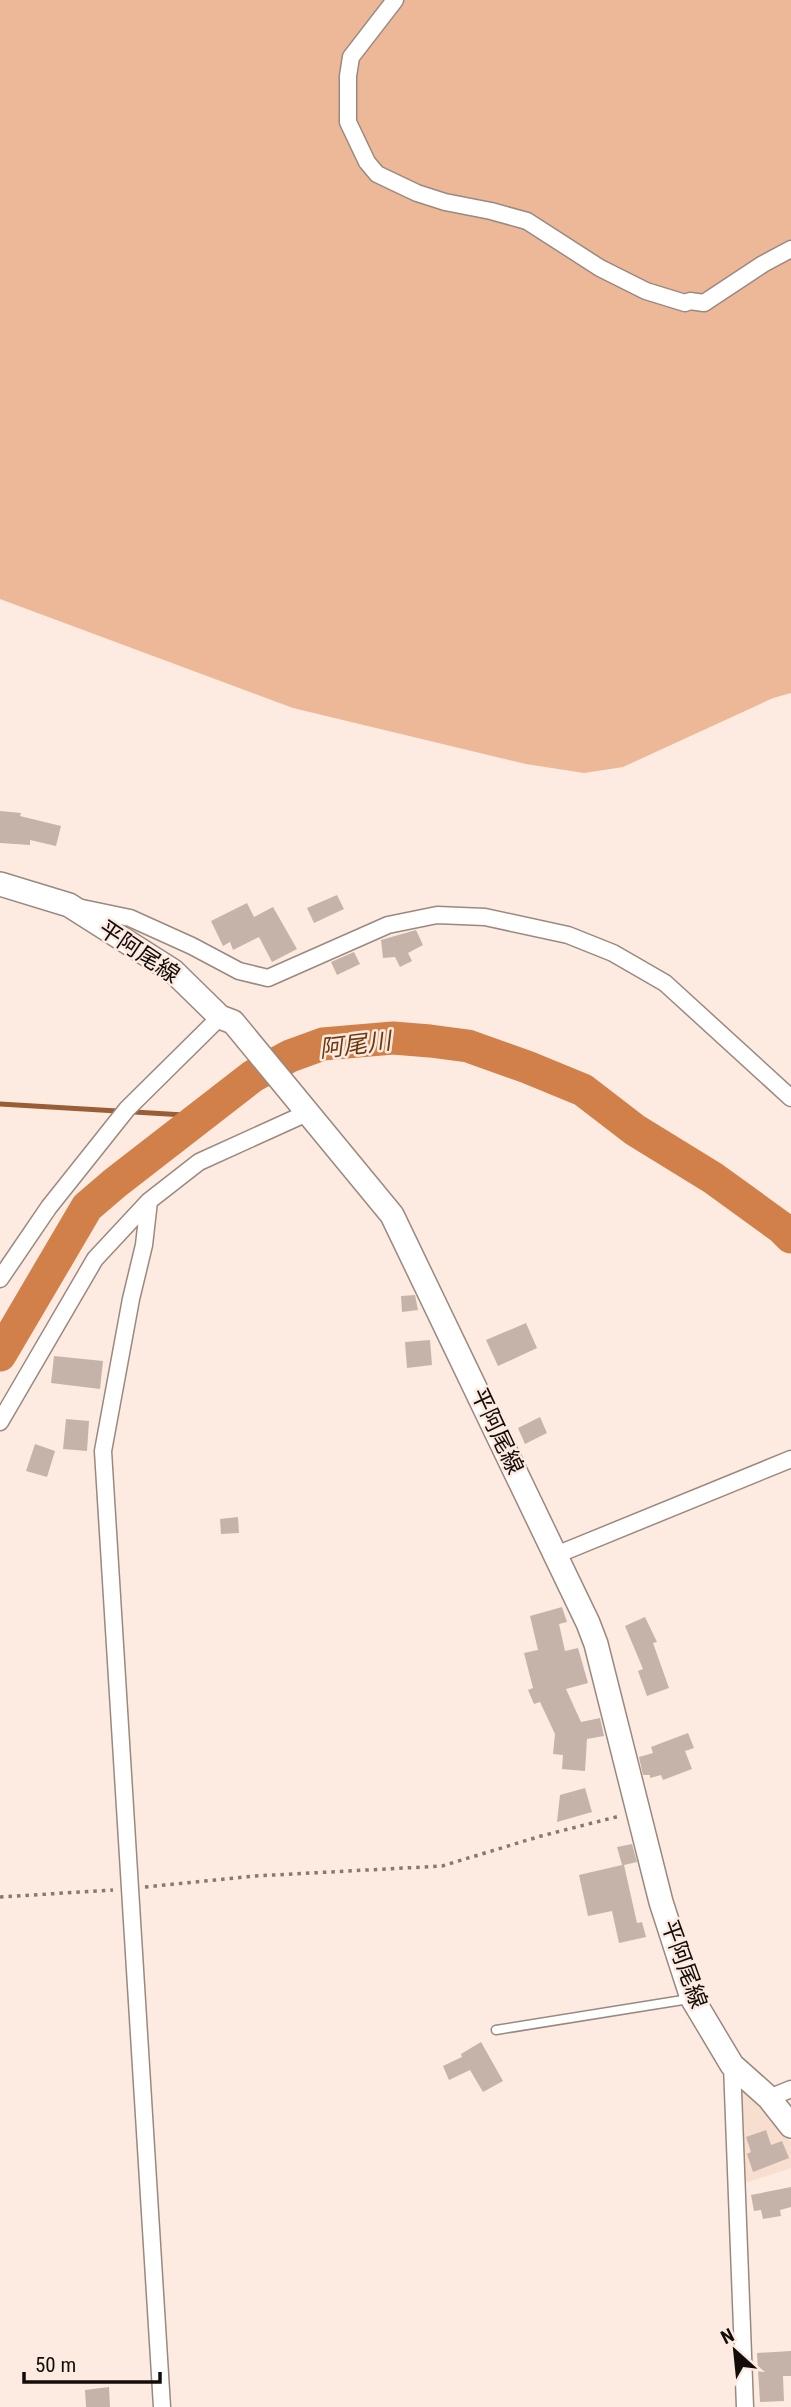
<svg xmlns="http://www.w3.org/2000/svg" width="791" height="2407" font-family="'Roboto Condensed','Noto Sans JP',sans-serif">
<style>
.built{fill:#f7decf}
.green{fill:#ecb897}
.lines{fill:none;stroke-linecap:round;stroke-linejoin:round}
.stream{stroke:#995e36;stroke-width:5}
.river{stroke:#d28049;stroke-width:33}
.building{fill:#c5b3a9}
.lane-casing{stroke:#9a897f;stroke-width:11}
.street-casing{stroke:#9a897f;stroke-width:19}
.secondary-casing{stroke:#9a897f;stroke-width:26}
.path{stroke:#867973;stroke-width:3.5;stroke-dasharray:3.5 5;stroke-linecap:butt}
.lane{stroke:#fff;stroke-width:8}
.street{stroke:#fff;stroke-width:16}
.secondary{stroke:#fff;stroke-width:23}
.labels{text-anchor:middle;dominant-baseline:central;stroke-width:5;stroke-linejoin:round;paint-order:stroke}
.street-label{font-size:23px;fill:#130d0a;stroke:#fdeae0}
.water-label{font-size:24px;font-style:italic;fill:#6e380f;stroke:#fdeae0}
</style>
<rect width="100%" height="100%" fill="#fdeae0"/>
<path class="built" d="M742,2083l49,59v26l-46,15z"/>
<path class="green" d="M0,0h791v693l-18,5 -150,69 -39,6 -58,-9 -233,-56 -293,-109z"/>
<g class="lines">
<path class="stream" d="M0,1104l201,12"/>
<path class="river" d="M0,1355l87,-148 28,-24 138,-107 37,-20 33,-12 70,-6 37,3 38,5 59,21 56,23 52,40 78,48 69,50 9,9"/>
</g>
<path class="building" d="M0,811l21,2 -1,3 41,10 -5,20 -26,-6v5l-30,-2z
M337,895l7,14 -30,14 -7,-15z
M247,903l7,14 19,-10 24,42 -25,13 -13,-25 -26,13 -3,-8 -7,4 -12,-25z
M416,930l7,15 -15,8 4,8 -12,6 -5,-10 -12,1 -2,-18z
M354,952l6,12 -23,11 -6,-13z
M415,1295l3,15 -16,2 -1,-16z
M526,1323l11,25 -39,18 -12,-26z
M430,1340l2,25 -25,3 -2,-26z
M54,1356l49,5 -3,28 -49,-6z
M540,1417l7,16 -22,11 -7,-16z
M66,1419l23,2 -2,30 -24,-2z
M35,1444l20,7 -8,26 -21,-6z
M238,1517l1,16 -18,1 -1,-15z
M562,1607l5,15 -8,2 6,27 13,-3 10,35 -22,6 15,33 19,-4 4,18 -17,3 -2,32 -23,-2 1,-14 -10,-1 2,-20 -15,-32 -6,2 -6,-14 5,-2 -9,-35 14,-3 -8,-34z
M645,1617l12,25 -4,1 16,45 -22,8 -9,-25 5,-2 -18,-43z
M688,1733l6,15 -9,3 7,18 -29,11 -2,-5 -11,3v-3h-7l-4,-18 14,-4 -2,-6z
M585,1788l7,24 -35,10 3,-27z
M632,1844l5,18 -13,3 13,58 5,-1 4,15 -27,6 -7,-32 -24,5 -9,-41 43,-10 -5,-18z
M481,2042l22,39 -20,11 -13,-22 -21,10 -6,-14 19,-9 -1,-3z
M766,2130l5,15 11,-4 7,17 -36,14 -6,-18 4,-2 -5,-15z
M791,2187v20l-11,3 1,6 -18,3 -2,-9 -7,1 -3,-16z
M791,2351v25h-8l1,25 -24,1 -3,-49z
M109,2387l1,20h-24l-1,-17z"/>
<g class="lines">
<g class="lane-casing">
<path id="lane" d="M496,2030l193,-31"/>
</g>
<g class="street-casing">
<path id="street" d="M395,0l-44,57 -3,19v46l19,40 10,12 40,19 28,9 46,9 36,10 73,47 46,23 39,12 5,-2 14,2 59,-39 28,-15
M82,908l48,10 62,28 47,25 29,7 120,-53 49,-10 48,2 83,18 45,18 52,30 126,115
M149,1201l-5,44 -13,54 -28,152 59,956
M0,1279l49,-72 78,-98 93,-92
M0,1422l95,-163 54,-58 50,-39 108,-49
M556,1555l235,-96
M732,2065l13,342
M769,2098l22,-9"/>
</g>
<g class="secondary-casing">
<path id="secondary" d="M0,884l69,21 104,66 47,46 13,5 159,193 196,408 8,21 65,258 31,96 40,67 37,33 22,28"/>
</g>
<path class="path" d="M145,1887l110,-11 187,-10 99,-30 79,-20
M0,1897l113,-7"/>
<use href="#lane" class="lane"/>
<use href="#street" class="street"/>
<use href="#secondary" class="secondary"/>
</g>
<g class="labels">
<g class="street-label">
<text transform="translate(139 952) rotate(34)">平阿尾線</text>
<text transform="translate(497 1431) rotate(65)">平阿尾線</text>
<text transform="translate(684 1964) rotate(70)">平阿尾線</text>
</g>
<g class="water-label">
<text transform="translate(355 1045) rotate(-7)">阿尾川</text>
</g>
</g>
<g transform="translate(735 2351) rotate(333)" stroke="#fdeae0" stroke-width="5" paint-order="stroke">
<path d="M0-5L12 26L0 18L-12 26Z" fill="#130d0a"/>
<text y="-10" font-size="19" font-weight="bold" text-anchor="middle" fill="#130d0a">N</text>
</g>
<path d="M24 2372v10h136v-10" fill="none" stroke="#130d0a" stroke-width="3.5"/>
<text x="35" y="2372" font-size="21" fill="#130d0a" stroke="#fdeae0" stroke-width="5" paint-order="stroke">50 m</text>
</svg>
